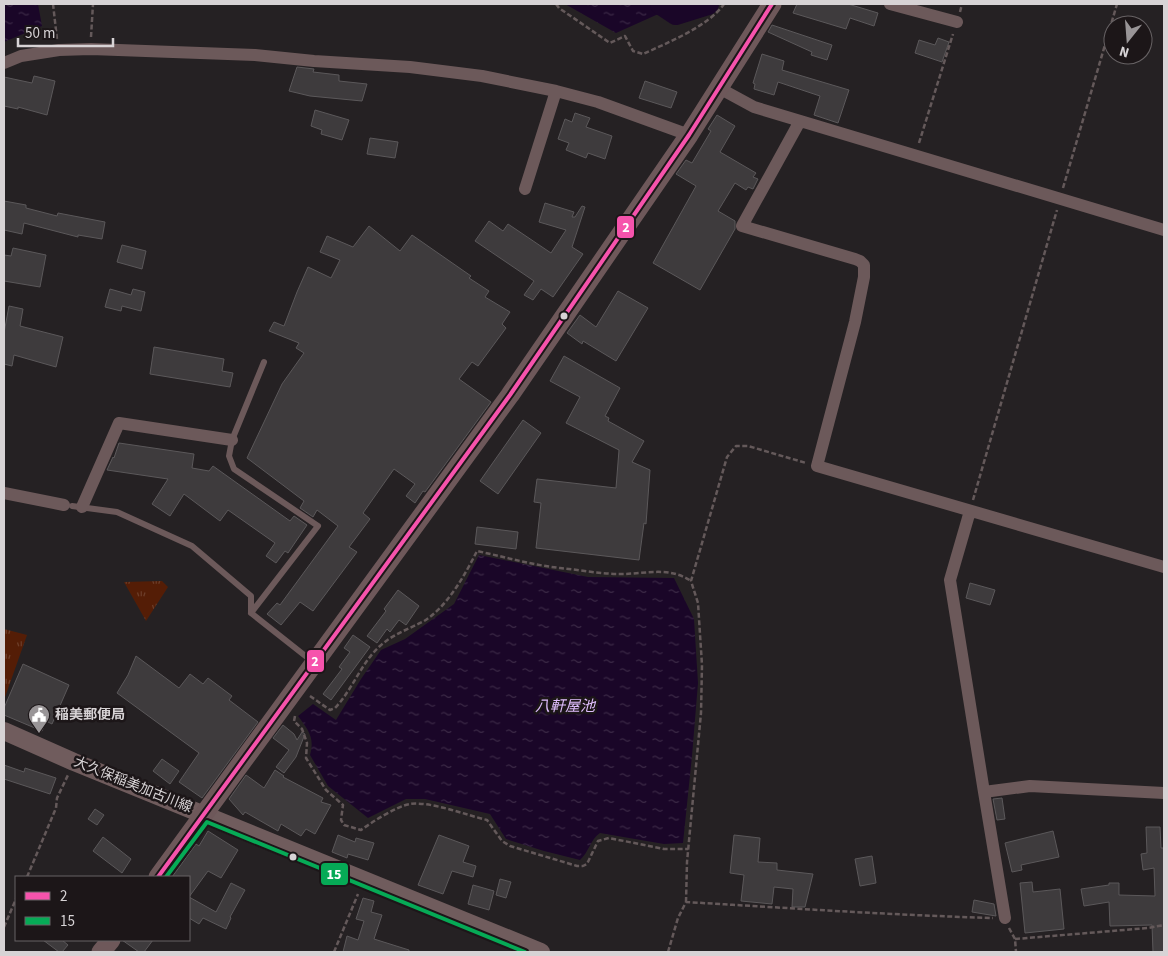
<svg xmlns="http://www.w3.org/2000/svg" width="1168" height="956" font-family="'Source Sans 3','Noto Sans JP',sans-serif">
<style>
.grass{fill:url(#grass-tufts)}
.water{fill:url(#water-ripples)}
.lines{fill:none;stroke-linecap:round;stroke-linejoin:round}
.river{stroke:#1a0628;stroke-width:22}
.building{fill:#3e3b3d;stroke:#5b585a}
.path{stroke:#64595a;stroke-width:2.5;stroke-dasharray:5 2.5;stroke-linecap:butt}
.lane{stroke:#6c595a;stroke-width:6}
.street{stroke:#6c595a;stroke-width:12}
.secondary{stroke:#705c5d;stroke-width:18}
.primary{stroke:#6e585a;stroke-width:19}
.bus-1-casing{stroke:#1c1618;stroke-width:8}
.bus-2-casing{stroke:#1c1618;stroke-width:8}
.bus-1{stroke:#f653ac;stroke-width:4}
.bus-2{stroke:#06aa56;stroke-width:4}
.bus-dot{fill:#d7d3d5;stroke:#1c1618;stroke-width:2}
.labels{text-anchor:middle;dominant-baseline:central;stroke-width:5;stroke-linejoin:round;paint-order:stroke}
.poi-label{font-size:14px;font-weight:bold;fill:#d7d3d5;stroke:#1c1618;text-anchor:start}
.street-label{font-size:14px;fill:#d7d3d5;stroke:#1c1618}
.water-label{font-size:15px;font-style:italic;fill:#dfbdfd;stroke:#1c1618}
.line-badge{stroke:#1c1618;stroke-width:2}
.badge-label{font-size:14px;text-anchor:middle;font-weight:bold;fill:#fff}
</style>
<defs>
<pattern id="grass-tufts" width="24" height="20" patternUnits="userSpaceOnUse" patternTransform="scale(1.25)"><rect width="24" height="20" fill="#541d06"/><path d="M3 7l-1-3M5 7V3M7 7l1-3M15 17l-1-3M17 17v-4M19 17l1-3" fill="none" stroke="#6c3d29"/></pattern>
<pattern id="water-ripples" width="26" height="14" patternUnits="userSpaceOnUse" patternTransform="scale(1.25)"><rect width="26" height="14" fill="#1a0628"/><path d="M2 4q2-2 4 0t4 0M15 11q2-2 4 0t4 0" fill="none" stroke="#3b2946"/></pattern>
</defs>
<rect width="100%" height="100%" fill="#252123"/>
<path class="grass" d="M162,581l6,6 -22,34 -22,-39z
M4,629l23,6 -23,65z"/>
<path class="water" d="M4,4h34l4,22 -38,16z
M565,4h108l1,3 -58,26z
M479,555l109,22 86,1 20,41 4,64 -6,73 -9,87 -19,1 -64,-11c-10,7 -11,19 -20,27l-36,-9 -38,-12 -16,-25 -65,-15h-19l-38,19 -40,-32 -18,-31c5,-18 -2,-25 -12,-39l15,-12 23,16 25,-41 20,-29 24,-11 49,-35z"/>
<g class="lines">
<path class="river" d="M661,4l15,10 32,-10"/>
</g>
<path class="building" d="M797,4h51l30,9 -4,13 -24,-8 -4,11 -53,-16z
M772,25l60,20 -5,15 -16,-5 1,-3 -44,-20z
M938,38l11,4 -7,20 -27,-9 4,-13 16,5z
M762,54l22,7 -2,9 67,20 -11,33 -24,-8 6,-19 -42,-14 -4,13 -20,-6 1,-5 -2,-1z
M297,67l17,2 -1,3 26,3v6l28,3 -5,17 -52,-5 -21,-5z
M34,76l21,5 -8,34 -29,-8v2l-14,-3v-29l28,6z
M645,81l32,11 -6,16 -32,-10z
M315,110l34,10 -7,20 -21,-6 1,-4 -11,-4z
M575,113l15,5 -4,9 26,9 -7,23 -17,-6 -2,5 -20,-8 3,-7 -11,-4 7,-20 7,3z
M717,115l18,11 -15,26 36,21 -3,4 5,2 -5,10 -5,-2 -2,3 -11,-7 -17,28 17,10v8l-35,61 -47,-27 43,-77 -20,-12 10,-14 6,3 19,-32 -3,-2z
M370,138l28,4 -3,16 -28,-4z
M4,201l22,4v3l31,8 1,-3 47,9 -3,17 -24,-4v2l-54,-14 -2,11 -18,-4z
M545,203l29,9 -2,5h3l7,-11 3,1 -13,40 11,7 -30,43 -12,-8 -8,11 -9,-5 10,-14 -59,-40 14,-20 14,10 5,-7 43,29 15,-23 -27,-8z
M369,226l31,25 12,-16 59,41 -2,2 20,13 -4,6 25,15 -8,12 4,4 -28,38 -6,-4 -13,17 32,23 -66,90 -2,-1 -8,12 -9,-7 9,-12 -21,-15 -31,44 7,6 -21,28 8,5 -44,59 -13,-9 -19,23 -14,-11 10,-11 3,2 58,-79 -21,-16 -4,7 -13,-9 4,-7 -57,-43 35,-74 22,-31 -8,-5 3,-5 -30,-12 5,-9 10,4 13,-34 11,-25 23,11 9,-18 -20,-8 7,-16 26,11z
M122,245l24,6 -4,18 -25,-7z
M13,248l33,7 -6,32 -36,-6v-26l7,1z
M110,289l21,6 2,-6 12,3 -4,19 -19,-5 -1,5 -16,-4z
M618,291l30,17 -32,53 -33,-20 -1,3 -15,-11 13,-18 16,12z
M9,306l14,3 -3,17 43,11 -7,30 -42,-12 -2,11 -8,-2v-31z
M154,347l70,12 -2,12 11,2 -3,14 -80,-13z
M564,356l56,32 -15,28 4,2 -1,3 36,20 -12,21 18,8 -4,54 -2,-1 -5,37 -103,-12 5,-45 -7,-1 3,-23 79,9 3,-38 -53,-27 14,-26 -30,-16z
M523,420l18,13 -43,61 -18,-13z
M119,443l75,11 -2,14 17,3 4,-5 77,55 4,-5 13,9 -19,28 -3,-2 -9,12 -10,-7 9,-13 -47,-33 -8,11 -36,-27 -14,22 -18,-12 16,-25 -61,-9 6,-13 1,1z
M477,527l41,5 -2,17 -41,-5z
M970,583l25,7 -5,15 -24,-7z
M398,590l21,16 -13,19 -7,-5 -9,12 -3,-3 -10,14 -10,-7 19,-25 -2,-2z
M353,635l17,12 -39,53 -8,-6 19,-25 -3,-2 11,-15 -6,-4z
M136,656l43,32 11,-14 13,10 5,-6 24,18 -3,4 29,22 -56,76 -23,-16 20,-29 -82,-60 11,-18z
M23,664l46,21 -17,39 -6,-3 -4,10 -38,-16v-7z
M283,725l11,9 3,6 5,-8 3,2 -9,23 -12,16 -8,-6 13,-17 -16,-12z
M162,759l17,12 -9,13 -17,-13z
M4,765l20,7 1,-4 31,10 -6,16 -46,-15z
M275,770l9,6 -1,1 40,21 -2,4 10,3 -16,29 -9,-5 -5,7 -20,-12 -3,7 -33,-19 -2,3 -14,-16 17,-24 18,13z
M1002,798l3,21 -8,1 -4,-21z
M95,809l9,6 -7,10 -9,-6z
M1146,827h14l1,21h3v104h-11l-1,-27 -42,1 -1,-24 -25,4 -3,-17 28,-4v-2h10v12l36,1 -1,-28 -11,2 -2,-16 6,-1z
M208,831l30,19 -17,28 -13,-7 -19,26v-20h-17l24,-33 3,2z
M1053,831l6,26 -38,8 1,5 -10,2 -7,-29z
M338,835l17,7 1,-4 18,5 -6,17 -20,-6 -1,4 -15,-6z
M439,835l30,11 -6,16 13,4 -3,11 -21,-6 -9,23 -25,-9z
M734,835l26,3 -2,24 19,1v7l36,4 -8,33h-13l1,-18 -19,-2 -2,17 -31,-3 3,-26 -14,-2z
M103,837l28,22 -9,14 -29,-22z
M872,856l4,27 -16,3 -5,-27z
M500,879l11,3 -5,16 -10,-3z
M1032,882l1,10 27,-3 4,40 -39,4 -5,-50z
M231,883l14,7 -15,27 1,1 -5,11 -23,-11 -4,6 -10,-6v-21l27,15z
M473,885l21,6 -5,19 -21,-6z
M363,898l11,3 -3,11 11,3 -8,24 35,11v2h-66l4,-16 11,4 6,-19 -8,-2z
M974,900l20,4 2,12 -24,-4z
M43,940h19l6,5 -6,7h-3z
M122,940h31l-9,12h-5z"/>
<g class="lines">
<path class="path" d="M53,4l4,35
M556,4l3,4 51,35 15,-7 8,15 10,3c24,-11 66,-28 81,-50
M960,12l2,-8
M91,37l2,-33
M919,143l34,-109
M1063,188l54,-184
M973,500l84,-290
M310,696l20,14 5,-2c18,-19 26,-45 45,-62 13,-12 29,-17 44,-25 23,-14 41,-46 53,-70 28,6 55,14 83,17 20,2 41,6 61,6 24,0 48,-8 70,7
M295,716l-1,5 8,8 5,14 -1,15 20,32 17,15 -2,15 3,5 17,5c11,-8 36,-24 49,-26 20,-3 56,11 77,16l15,21 8,5 67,20h6l4,-2 11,-23 11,-3 55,11h24
M27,877l29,-69 1,-10 11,-23
M686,902l1,-40 14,-149 1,-48 -4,-62 -7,-22 36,-124 9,-11h12l58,17
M4,927l12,-28
M1009,928l6,11 1,13
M1015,939l133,-11 16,-3
M334,952l24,-58
M668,952l10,-34 8,-16c102,6 204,13 307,16"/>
<path class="lane" d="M72,506l45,6 75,34 59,50v17l62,49
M251,613l67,-87 -84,-57 -5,-13 3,-16 32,-78"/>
<path class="street" d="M890,4l67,18
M4,63l17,-7 38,-6 32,-1 164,6 59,6 96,6 72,9 74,15 42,11 91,33
M719,88l35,19 410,123
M800,121l-58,105 113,33 5,2 4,4v12l-9,45 -38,144 347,101
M525,189l31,-98
M4,493l60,12
M82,507l37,-84 113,17
M970,511l-20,69 34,212 46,-6 134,7
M984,792l21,126"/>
<path class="secondary" d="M4,731l70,31 467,190"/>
<path class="primary" d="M158,877l352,-482 179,-260 83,-131
M101,952l10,-12"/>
<g class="bus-1-casing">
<path id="bus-1" d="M158,877l352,-482 179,-260 83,-131"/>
</g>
<g class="bus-2-casing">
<path id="bus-2" d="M166,877l41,-55 318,130"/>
</g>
<use href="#bus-1" class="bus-1"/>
<use href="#bus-2" class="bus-2"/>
</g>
<defs>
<g id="civic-pin" transform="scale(1.125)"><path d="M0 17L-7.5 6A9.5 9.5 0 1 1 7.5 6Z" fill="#999597" stroke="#1c1618"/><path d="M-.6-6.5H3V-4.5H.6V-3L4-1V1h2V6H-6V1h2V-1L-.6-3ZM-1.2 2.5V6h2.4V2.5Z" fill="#fff"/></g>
</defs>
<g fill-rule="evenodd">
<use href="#civic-pin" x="39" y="715"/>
</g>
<g class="bus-dot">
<circle cx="564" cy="316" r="4.5"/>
<circle cx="293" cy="857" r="4.5"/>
</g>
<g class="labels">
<g class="poi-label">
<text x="55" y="715">稲美郵便局</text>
</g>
<g class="street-label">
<text transform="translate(133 785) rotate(22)">大久保稲美加古川線</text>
</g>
<g class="water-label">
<text x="565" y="706">八軒屋池</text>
</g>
</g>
<g class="line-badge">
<rect x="616" y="215" width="19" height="24" rx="5" fill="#f653ac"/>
<rect x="306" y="649" width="19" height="24" rx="5" fill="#f653ac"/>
<rect x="320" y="862" width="29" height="24" rx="5" fill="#06aa56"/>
</g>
<g class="badge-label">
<text x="626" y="232">2</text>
<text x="315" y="666">2</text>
<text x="334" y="879">15</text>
</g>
<rect width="1168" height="956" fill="none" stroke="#d7d3d5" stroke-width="10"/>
<rect x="15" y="876" width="175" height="65" fill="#1c1618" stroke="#676264"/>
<rect x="25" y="892" width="25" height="8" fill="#f653ac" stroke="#676264"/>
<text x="60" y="901" font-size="15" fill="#d7d3d5">2</text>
<rect x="25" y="917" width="25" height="8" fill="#06aa56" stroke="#676264"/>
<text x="60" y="926" font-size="15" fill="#d7d3d5">15</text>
<g transform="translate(1128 40) rotate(197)"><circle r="24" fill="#1c1618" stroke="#676264"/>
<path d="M0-4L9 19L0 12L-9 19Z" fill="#999597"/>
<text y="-8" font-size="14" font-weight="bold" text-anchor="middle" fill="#d7d3d5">N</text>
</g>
<path d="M18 38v8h95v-8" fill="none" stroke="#d7d3d5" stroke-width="2.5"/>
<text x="25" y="38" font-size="15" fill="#d7d3d5" stroke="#1c1618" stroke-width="4" paint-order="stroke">50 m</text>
</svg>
